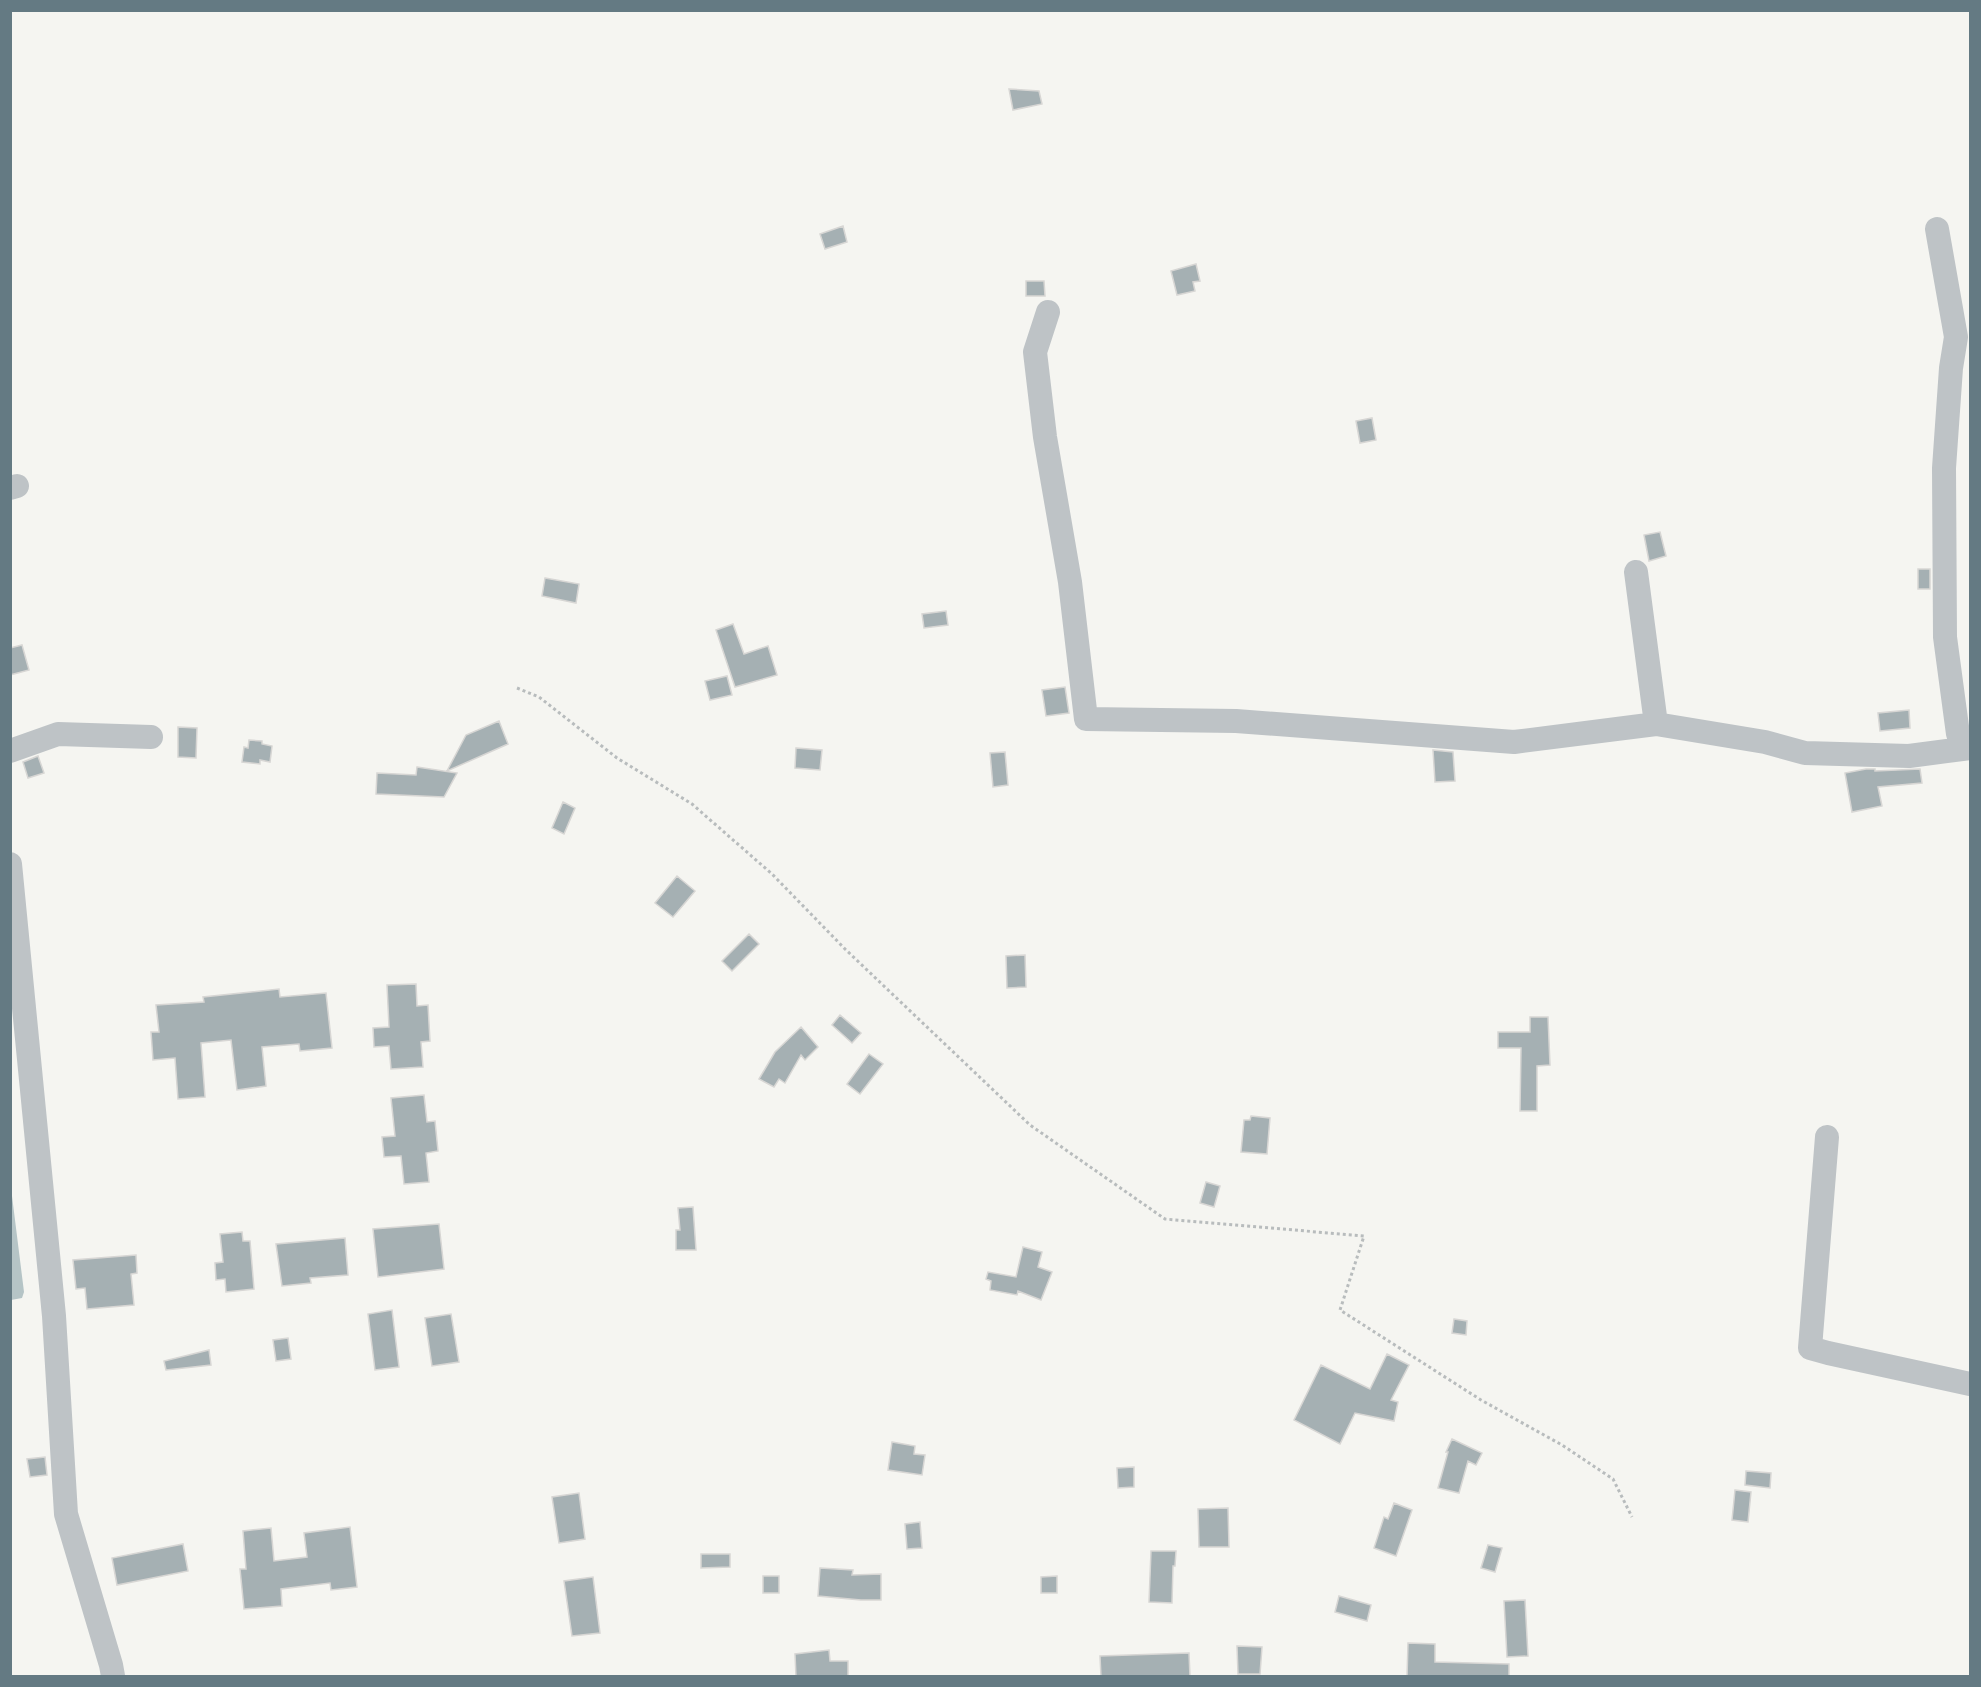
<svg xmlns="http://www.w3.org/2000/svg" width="1981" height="1687" font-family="Lato,sans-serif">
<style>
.water{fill:#b5c4c6}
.building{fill:#a5b0b3;stroke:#d7d6d4;stroke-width:1.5}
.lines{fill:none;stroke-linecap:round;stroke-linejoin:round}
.path{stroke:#b8bcbd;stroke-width:3;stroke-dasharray:3 3;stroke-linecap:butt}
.minor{stroke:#bec3c6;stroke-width:24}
</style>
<rect width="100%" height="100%" fill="#f5f5f1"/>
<path class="water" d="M10,1180l14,112 -2,6 -11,2z"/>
<path class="building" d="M1009,89l30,2 3,13 -29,6z
M843,226l4,16 -22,7 -5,-15z
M1196,264l4,17 -7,1 2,9 -18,4 -6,-24z
M1026,281h18l1,15h-19z
M1372,418l4,22 -16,3 -4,-22z
M1660,532l6,24 -17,5 -5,-26z
M1918,569h12v20h-12z
M545,578l34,6 -3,19 -34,-7z
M946,611l2,14 -24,3 -2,-14z
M733,624l11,30 24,-8 9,29 -42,12 -19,-57z
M22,645l7,25 -19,5v-27z
M727,676l5,19 -22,5 -5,-19z
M1065,687l4,26 -23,3 -4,-26z
M1909,710l1,18 -30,3 -2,-18z
M499,721l9,23 -61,27 19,-36z
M178,727l19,1 -1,30 -18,-1z
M249,740l13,1v3l10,2 -2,16 -10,-2v4l-18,-2 2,-15 4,1z
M796,748l26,2 -2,20 -25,-2z
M1433,750l20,2 2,29 -20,1z
M1005,752l3,33 -15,2 -3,-34z
M38,756l6,17 -16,5 -5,-16z
M417,767l40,6 -13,24 -68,-3 1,-21 39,2z
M1866,769h9v2l45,-2 2,14 -44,4 4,19 -30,6 -7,-39z
M563,802l12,6 -11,26 -12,-6z
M677,876l18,15 -22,26 -18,-14z
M749,934l10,10 -27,27 -10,-10z
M1025,955l1,32 -19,1 -1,-32z
M416,984l1,22 11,-1 2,36 -9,1 2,25 -32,2 -2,-23 -15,1 -1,-19 16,-1 -2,-42z
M279,989l1,8 46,-4 6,55 -32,3 -1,-7 -37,3 4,39 -29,4 -6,-50 -30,3 4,54 -27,2 -3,-41 -22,2 -2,-28h8l-3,-27 48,-3 -1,-5z
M840,1015l21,18 -9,10 -20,-18z
M1530,1017h18l2,48 -13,1v45h-17l1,-63h-23v-16h32z
M801,1027l17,20 -13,13 -4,-5 -16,28 -6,-4 -5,8 -15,-8 16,-27z
M869,1054l14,10 -23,30 -13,-10z
M424,1095l3,27 8,-1 3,30 -12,2 3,29 -25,2 -3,-28 -17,1 -2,-20 13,-1 -4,-38z
M1251,1116l19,2 -3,36 -26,-2 3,-32h6z
M1206,1182l14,4 -6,21 -14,-4z
M693,1207l3,43h-20v-20h4l-2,-22z
M439,1224l5,45 -66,8 -5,-48z
M242,1232l1,9h7l4,48 -28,3 -1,-13 -9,1 -1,-17 8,-1 -3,-28z
M345,1238l3,37 -38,3 1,5 -29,3 -6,-42z
M1023,1247l19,5 -4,15 14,5 -11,28 -23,-9 -1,4 -27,-5 1,-9 -5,-2 2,-7 28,5z
M136,1255l1,18 -6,1 3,31 -47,4 -2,-21 -9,1 -3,-29z
M392,1310l7,57 -24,3 -7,-56z
M451,1314l8,48 -27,4 -7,-48z
M1454,1319l13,2 -1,14 -14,-2z
M288,1338l3,21 -15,2 -3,-21z
M209,1350l2,15 -45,5 -2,-9z
M1387,1354l22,11 -18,35 7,2 -4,19 -39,-8 -15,31 -46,-24 27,-55 49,24z
M1452,1439l30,14 -6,12 -8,-4 -9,32 -21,-5 10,-36h-2z
M892,1442l23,4 -1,8 11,1 -3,20 -34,-5z
M45,1457l2,18 -17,2 -3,-18z
M1134,1467v20l-16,1 -1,-20z
M1746,1471l25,2 -1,15 -25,-3z
M1735,1490l16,2 -3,30 -16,-2z
M579,1493l6,46 -26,4 -7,-46z
M1394,1503l18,7 -16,46 -22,-8 10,-31 4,2z
M1228,1508l1,39h-30l-1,-38z
M920,1522l2,26 -15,1 -2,-25z
M350,1527l7,60 -26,3 -1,-7 -49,6 1,17 -38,3 -4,-40h6l-3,-38 28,-3 3,33 33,-4 -3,-24z
M183,1544l5,27 -71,14 -5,-27z
M1488,1545l14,3 -7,24 -14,-4z
M1151,1551h25l-1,15h-2l-1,37 -23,-1z
M701,1554h29v13l-29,1z
M820,1568l33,2 -1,5 29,-1v26h-20l-43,-4z
M763,1576h16v17h-16z
M1057,1576v17h-16v-16z
M593,1577l7,56 -28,3 -8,-55z
M1339,1596l32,9 -4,16 -32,-9z
M1525,1600l3,56 -21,1 -3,-56z
M1408,1643l27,1v18l74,2v13h-102z
M1237,1646l25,1 -2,27h-22z
M829,1650l1,11h18v16h-52l-1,-23z
M1189,1653l1,24h-89l-1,-21z"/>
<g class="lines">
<path class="path" d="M517,688l22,9 78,61 75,46 80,70 73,75 185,176 135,94 199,17 -24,74 141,90 81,45 51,34 19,38"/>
<path class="minor" d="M1937,229l19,108 -5,31 -7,100 1,169 13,97 12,14
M1048,312l-13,40 10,85 25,145 16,137 150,2 278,21 142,-18
M10,488l7,-2
M1636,572l20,152 109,18 40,11 104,3 61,-8
M10,751l48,-17 93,3
M10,864l44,452 12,198 45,151 2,11
M1827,1137l-17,211 18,5 142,31"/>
</g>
<rect width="1981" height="1687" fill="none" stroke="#647a83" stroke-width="24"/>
</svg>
